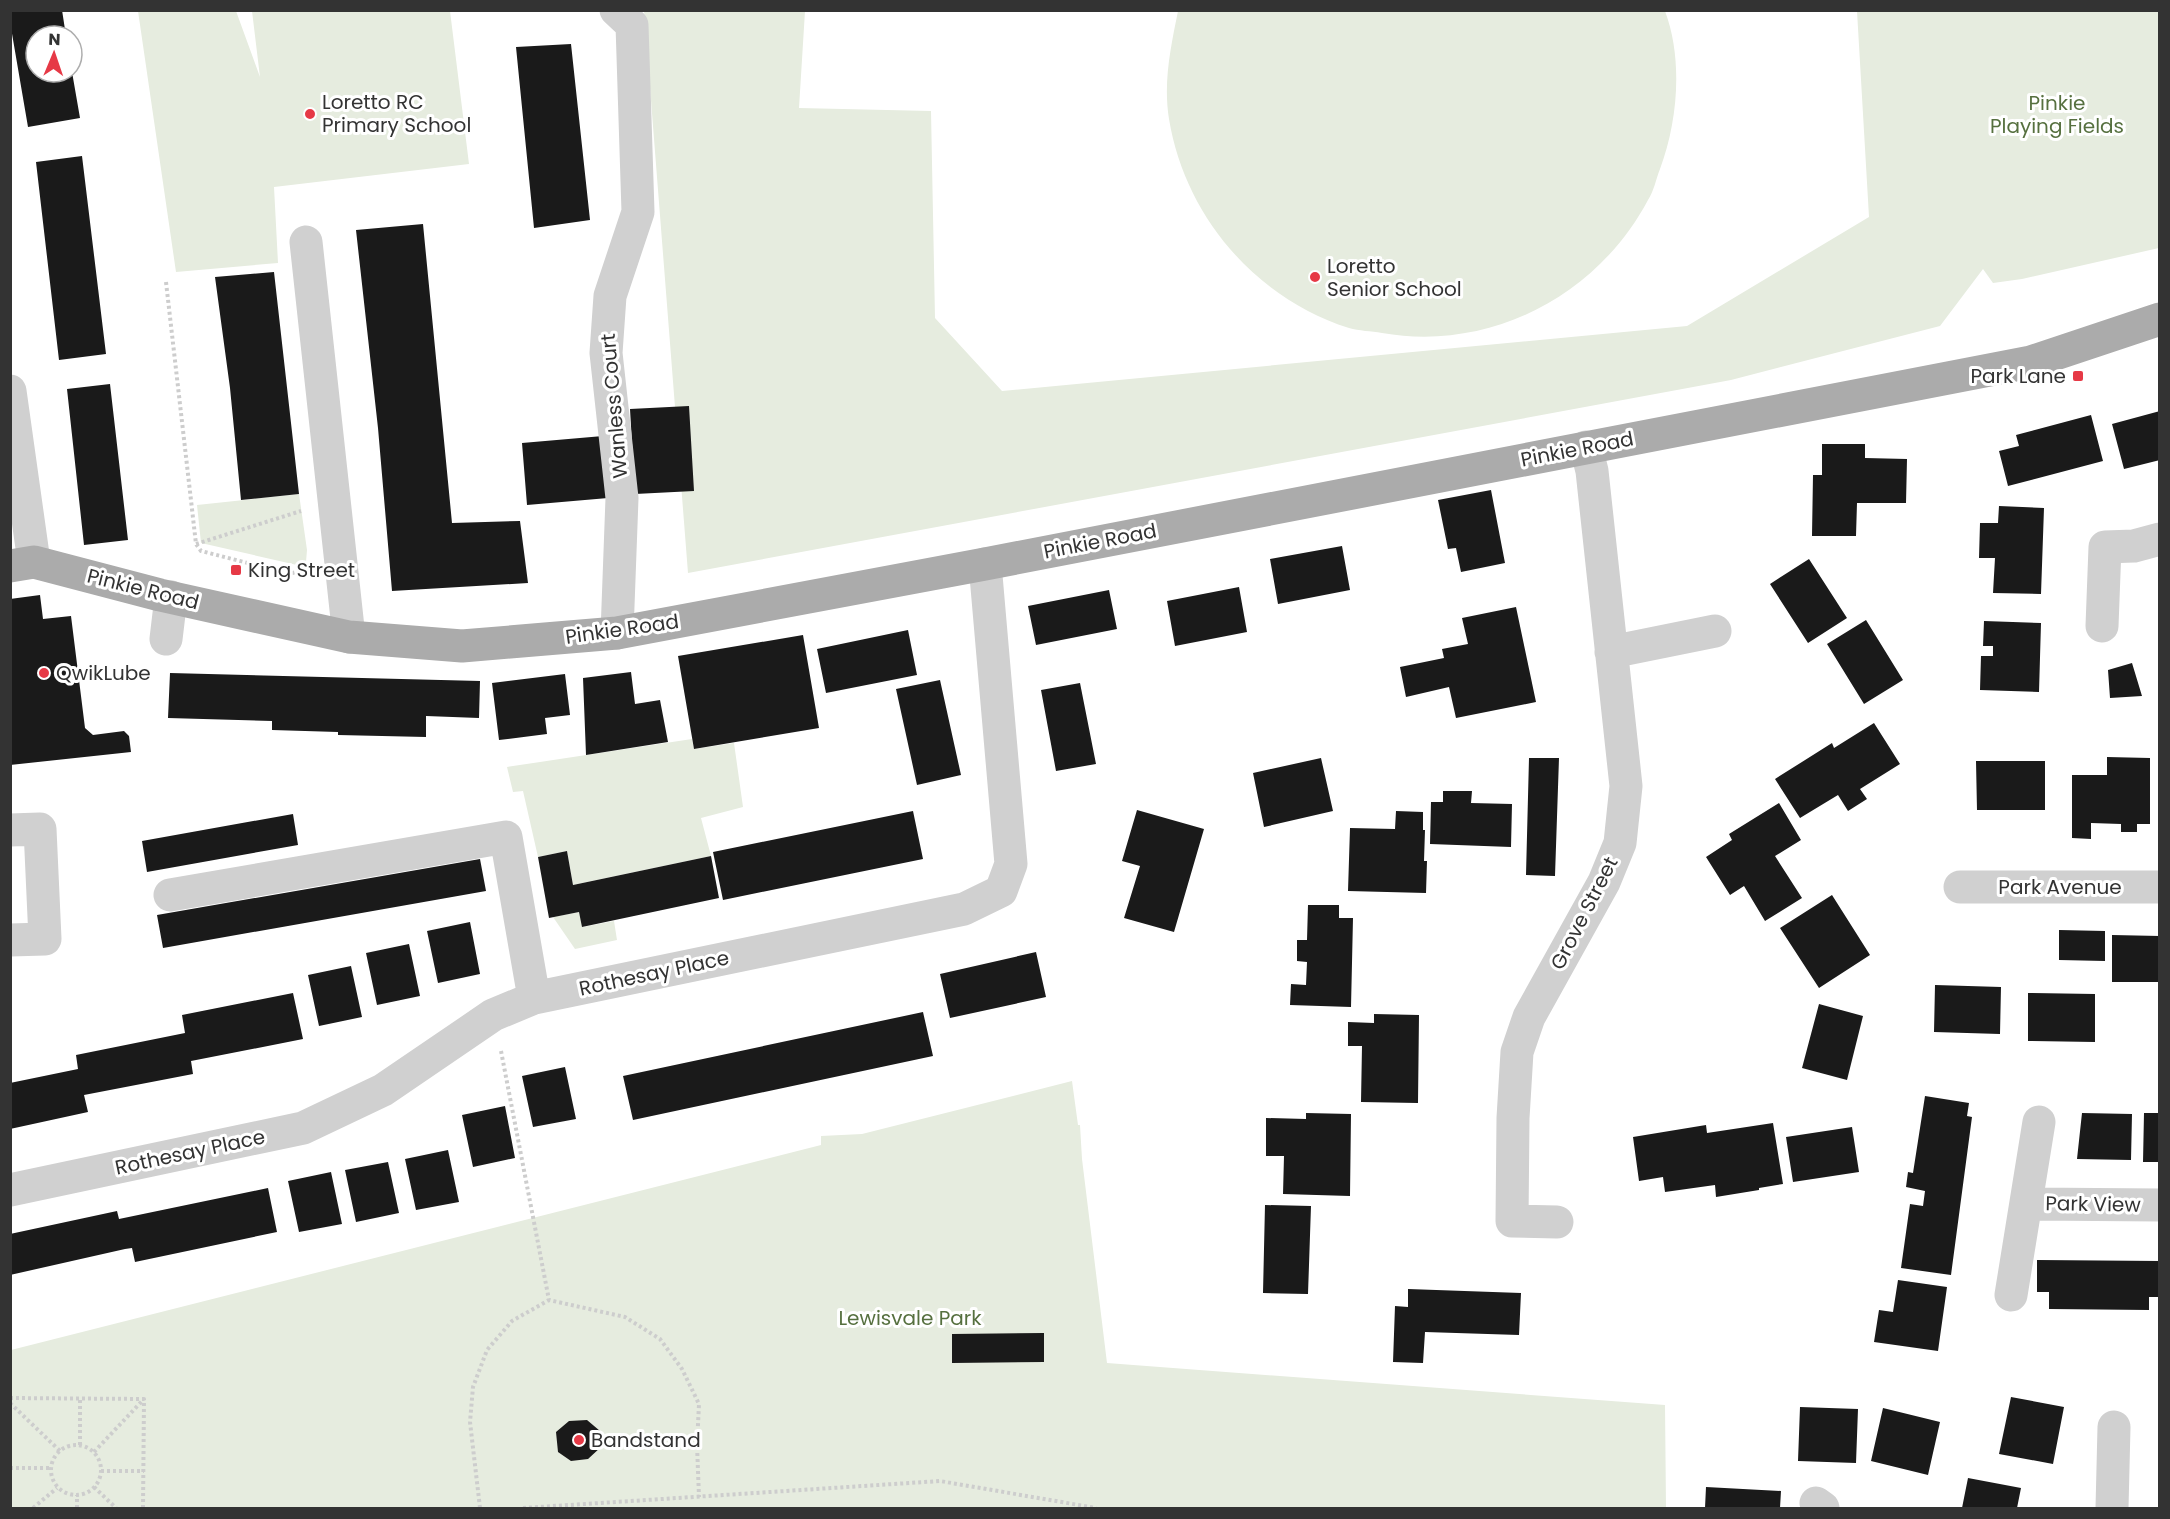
<svg xmlns="http://www.w3.org/2000/svg" width="2170" height="1519" font-family="Poppins,sans-serif">
<style>
.green{fill:#e6ecdf}
.building{fill:#1a1a1a}
.lines{fill:none;stroke-linecap:round;stroke-linejoin:round}
.path{stroke:#cdcdcd;stroke-width:4;stroke-dasharray:3 3;stroke-linecap:butt}
.minor{stroke:#d0d0d0;stroke-width:33}
.major{stroke:#ababab;stroke-width:33}
.poi-dot{fill:#e63946;stroke:#fff;stroke-width:2}
.labels{text-anchor:middle;dominant-baseline:central;stroke-width:6;stroke-linejoin:round;paint-order:stroke}
.poi-label{font-size:20px;fill:#333;stroke:#fff;text-anchor:start}
.park-label{font-size:20px;fill:#56703f;stroke:#fff}
.street-label{font-size:20px;fill:#333;stroke:#fff}
</style>
<rect width="100%" height="100%" fill="#fff"/>
<path class="green" d="M138,11h98l24,66 -8,-66h198l19,153 -195,23 4,76 -102,9z
M644,11h161l-6,97 132,3 4,207 67,73 685,-65 182,-109 -12,-206h302v237l-137,31 -29,4 -10,-14 -43,57 -209,54 -1043,193z
M1665,11c18,48 13,110 -5,158 -4,10 -6,22 -12,31 -51,96 -158,152 -266,133 -11,-2 -23,-2 -33,-5 -94,-30 -164,-112 -180,-209 -6,-37 2,-73 9,-108z
M299,494l8,56 -1,12 -9,3 -96,-22 -4,-38z
M692,739l2,10 40,-6 9,64 -42,11 10,38 -138,29 -6,-34 -29,6 -15,-66 -10,1 -6,-25z
M579,912l4,15 31,-6 3,19 -42,9 -22,-32z
M1072,1081l6,44h2l2,34 25,204 558,42 1,103h-1655v-158l810,-205v-9l41,-2z"/>
<path class="building" d="M10,10h52l4,26h-30v36h36l8,46 -52,9 -18,-105z
M571,44l19,176 -56,8 -18,-181z
M82,156l24,198 -47,6 -23,-198z
M423,224l29,299 68,-2 8,62 -136,8 -14,-163 -22,-198z
M274,272l25,222 -58,6 -11,-112 -15,-111z
M110,384l18,156 -44,5 -17,-156z
M689,406l5,85 -59,3 -5,-85z
M2160,411v49l-36,9 -12,-45z
M2091,415l12,46 -95,25 -9,-35 20,-5 -3,-11z
M603,436l5,62 -81,7 -5,-62z
M1822,444h43v14l42,1 -1,44h-49l-1,33h-44l1,-61h9z
M1491,490l14,73 -44,9 -5,-24 -8,1 -10,-49z
M1999,506l45,2 -3,86 -48,-1 2,-35h-16l1,-35h18z
M1342,546l8,44 -72,14 -8,-45z
M1809,559l38,59 -39,25 -38,-59z
M1239,587l8,45 -72,14 -8,-45z
M1109,590l8,39 -81,16 -8,-39z
M40,595l3,24 28,-3 14,112 8,7 31,-4 5,5 2,16 -121,13v-166z
M1516,607l20,95 -80,16 -7,-31 -43,10 -6,-30 44,-9 -2,-9 26,-5 -6,-26z
M1866,620l37,60 -39,24 -37,-60z
M1984,621l57,2 -2,69 -59,-2 1,-34h12v-10h-10z
M908,630l9,45 -91,18 -9,-44z
M803,635l16,93 -125,21 -16,-93z
M2132,663l10,33 -32,2 -2,-28z
M631,672l4,32 25,-4 8,42 -82,13 -3,-77z
M170,673l310,8 -1,37 -53,-2v21l-88,-2v-3l-66,-2v-9l-104,-3z
M565,674l5,41 -25,3 2,16 -48,6 -7,-57z
M940,680l21,95 -44,10 -21,-96z
M1080,683l16,81 -40,7 -15,-81z
M1874,723l26,41 -40,25 7,10 -19,12 -10,-16 -38,23 -25,-39 57,-36 2,5z
M2107,757l43,1v66h-13v8h-16v-8l-30,-1v16l-19,-1v-63h35z
M1321,758l12,53 -69,16 -11,-54z
M1529,758h30l-4,118 -29,-1z
M1976,761h69v49h-68z
M1443,791h29l-1,12 41,1 -1,43 -81,-3 1,-42h12z
M1779,803l22,37 -26,16 27,42 -37,23 -21,-35 -14,9 -24,-38 26,-17 -3,-6z
M1137,810l67,19 -30,103 -50,-14 16,-52 -18,-5z
M913,811l10,48 -200,41 -10,-48z
M1396,811l27,1v18h2l-1,31h3l-1,32 -78,-2 2,-63 45,1z
M293,814l5,31 -151,27 -5,-31z
M567,851l6,34 138,-29 8,42 -137,29 -3,-15 -30,6 -11,-61z
M480,859l6,32 -323,57 -6,-33z
M1832,895l38,60 -51,33 -39,-60z
M1308,905h31v13h14l-2,89 -61,-2 1,-21 15,1 1,-23 -10,-1v-21h10z
M470,922l10,52 -42,9 -11,-52z
M2059,930l46,1v30l-46,-1z
M2112,935l48,1v46h-48z
M409,944l11,52 -43,9 -11,-52z
M1036,952l10,45 -96,21 -10,-44z
M351,966l11,51 -43,9 -11,-51z
M1935,985l66,2 -1,47 -66,-2z
M293,993l10,46 -112,22 2,13 -109,21 4,17 -78,17v-46l68,-14 -2,-14 109,-22 -3,-18z
M2028,993l67,1v48l-67,-1z
M1819,1004l44,12 -16,64 -45,-12z
M923,1012l10,44 -300,64 -10,-44z
M1374,1014l45,1 -1,88 -57,-1 1,-56h-14v-24l26,1z
M565,1067l11,52 -43,8 -11,-51z
M1925,1096l44,7 -2,13 5,1 -21,158 -50,-7 9,-64 13,2 2,-15 -19,-4 2,-15 5,1z
M505,1106l10,52 -42,9 -11,-52z
M1306,1113l45,1 -1,82 -67,-2 1,-38h-18v-38l40,1z
M2082,1113l50,1 -1,46 -54,-1z
M2144,1113h16v49h-17z
M1773,1123l10,61 -24,4v2l-43,7 -1,-12 -50,7 -2,-15 -24,4 -6,-44 73,-12 1,8z
M1852,1127l7,45 -66,10 -7,-45z
M448,1150l11,52 -43,8 -11,-51z
M388,1162l11,51 -43,9 -11,-52z
M331,1172l11,52 -43,8 -11,-51z
M268,1188l9,44 -142,30 -3,-14 -7,1 -115,26v-41l107,-23 2,8z
M1265,1205l46,1 -3,88 -45,-1z
M2037,1260l123,1v36h-11v13l-100,-1v-17h-12z
M1898,1280l49,7 -9,64 -64,-9 5,-32 14,2z
M1408,1289l113,4 -2,42 -94,-3 -2,31 -30,-1 2,-56 13,1z
M1044,1333v29l-92,1v-29z
M2011,1397l53,10 -11,57 -54,-10z
M1800,1407l58,2 -2,54 -58,-2z
M1883,1408l57,14 -12,53 -57,-14z
M587,1420l13,11 1,16 -13,12 -17,2 -13,-9 -2,-20 13,-11z
M1968,1478l53,10 -4,20h-55z
M1706,1487l75,4 -1,17h-75z"/>
<g class="lines">
<path class="path" d="M166,282l30,262 5,7 89,23 16,-6
M196,544l105,-33
M501,1051l48,249 76,17 35,22 22,30 17,35 -2,41 2,52
M10,1398l134,1 -1,109
M10,1403l50,48
M80,1445v-46
M51 1470a25 25 0 1 1 50 0a25 25 0 1 1-50 0Z
M94,1452l50,-53
M10,1468h42
M101,1471h43
M94,1487l22,21
M33,1508l24,-20
M77,1508v-13
M480,1508l-10,-86 3,-35 14,-37 25,-29 37,-21
M523,1508l417,-27 156,27"/>
<path class="minor" d="M616,10l16,15 6,187 -28,84 -4,57 16,145 -5,135
M306,242l43,395
M10,391l24,171
M2102,626l3,-79 29,-1 26,-7
M166,639l5,-42
M1611,652l104,-21
M10,830l30,-1 5,110 -35,1
M1960,887h200
M170,895l336,-58 28,161
M10,1190l293,-62 80,-38 110,-75 41,-17 430,-89 37,-18 10,-27 -26,-300
M2026,1204l134,1
M1557,1222l-45,-1 1,-103 4,-66 12,-35 75,-135 16,-39 6,-57 -34,-315 -6,-24
M2011,1295l28,-173
M1816,1503l7,5
M2112,1508l2,-81"/>
<path class="major" d="M10,566l24,-4 126,33 189,42 113,9 155,-13 368,-69 1046,-202 129,-43"/>
</g>
<g class="poi-dot">
<circle cx="310" cy="114" r="6"/>
<circle cx="1315" cy="277" r="6"/>
<rect x="2072" y="370" width="12" height="12" rx="3"/>
<rect x="230" y="564" width="12" height="12" rx="3"/>
<circle cx="44" cy="673" r="6"/>
<circle cx="579" cy="1440" r="6"/>
</g>
<g class="labels">
<g class="poi-label">
<text x="322" y="102">Loretto RC<tspan x="322" dy="23">Primary School</tspan></text>
<text x="1327" y="266">Loretto<tspan x="1327" dy="23">Senior School</tspan></text>
<text x="2066" y="376" text-anchor="end">Park Lane</text>
<text x="248" y="570">King Street</text>
<text x="56" y="673">QwikLube</text>
<text x="591" y="1440">Bandstand</text>
</g>
<g class="park-label">
<text x="2057" y="103">Pinkie<tspan x="2057" dy="23">Playing Fields</tspan></text>
<text x="910" y="1318">Lewisvale Park</text>
</g>
<g class="street-label">
<text transform="translate(614 406) rotate(-95)">Wanless Court</text>
<text transform="translate(1577 449) rotate(-11)">Pinkie Road</text>
<text transform="translate(1100 541) rotate(-11)">Pinkie Road</text>
<text transform="translate(143 589) rotate(14)">Pinkie Road</text>
<text transform="translate(622 629) rotate(-8)">Pinkie Road</text>
<text x="2060" y="887">Park Avenue</text>
<text transform="translate(1584 913) rotate(-63)">Grove Street</text>
<text transform="translate(654 973) rotate(-12)">Rothesay Place</text>
<text transform="translate(190 1152) rotate(-12)">Rothesay Place</text>
<text transform="translate(2093 1204) rotate(1)">Park View</text>
</g>
</g>
<rect width="2170" height="1519" fill="none" stroke="#333333" stroke-width="24"/>
<g transform="translate(54 54) rotate(2)"><circle r="28" fill="#ffffff" stroke="#adadad" stroke-width="1.5"/>
<path d="M0-4.5L10 22L0 15L-10 22Z" fill="#e63946"/>
<text y="-9" font-size="16" font-weight="bold" text-anchor="middle" fill="#333333">N</text>
</g>
</svg>
